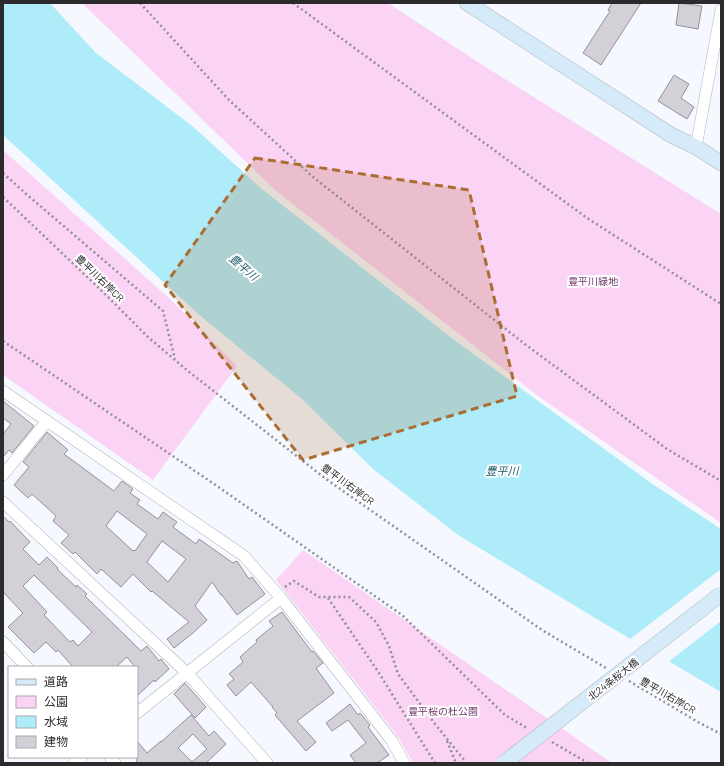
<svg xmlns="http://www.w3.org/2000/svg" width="724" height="766" font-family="Barlow,'Noto Sans JP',sans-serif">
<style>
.green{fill:#fbd3f4}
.water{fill:#afecf9}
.pier{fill:#f6f8ff}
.building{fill:#d3d1d7;stroke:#949297;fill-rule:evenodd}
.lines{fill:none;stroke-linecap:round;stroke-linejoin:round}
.street-casing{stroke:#b2b4ba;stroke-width:12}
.secondary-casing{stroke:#b2b4ba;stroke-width:16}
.path{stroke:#909196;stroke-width:2.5;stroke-dasharray:2 3;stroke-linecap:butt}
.street{stroke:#fff;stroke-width:11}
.secondary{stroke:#d5ebfa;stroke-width:15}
.secondary-bridge-casing{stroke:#b2b4ba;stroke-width:16;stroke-linecap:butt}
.secondary-bridge{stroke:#d5ebfa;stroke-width:15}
.marked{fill:#ab6d33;fill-opacity:0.2;stroke:#ab6d33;stroke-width:3;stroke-dasharray:8 5;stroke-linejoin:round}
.labels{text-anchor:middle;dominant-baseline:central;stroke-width:4;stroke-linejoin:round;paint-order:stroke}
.street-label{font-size:10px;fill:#2b2b2e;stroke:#fff}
.park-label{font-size:10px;fill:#72376c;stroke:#fff}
.water-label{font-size:11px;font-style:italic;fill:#195b67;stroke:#fff}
</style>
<rect width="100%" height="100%" fill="#f6f8ff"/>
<path class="green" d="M82,3h306l93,61 240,150v309l-183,-127 -262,-205z
M3,150l167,149 67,67 -84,114 -150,-105z
M303,550l309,213h-199l-17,-29 -120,-154z"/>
<path class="water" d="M3,3h47l46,50 95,72 71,64 191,150 198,144 70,46v163l-116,-68 -147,-89 -85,-66 -71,-70 -98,-80 -201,-184z"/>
<path class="pier" d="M721,569v52l-54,42 -38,-23z"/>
<path class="building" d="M612,3h29l-40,62 -18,-12 27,-42 -2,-1z
M679,3l23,3 -4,23 -22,-4z
M674,75l15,9 -8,14 13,9 -7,12 -29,-18z
M3,401l31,25 -22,27 -3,-3 -6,7v-23l8,-10 -8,-6z
M47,432l21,18 -4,4 50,37 8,-10 11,8 -3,4 10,7 -3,4 21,15 5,-7 14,10 -4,5 23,17 3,-5 34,24 4,-2 12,18 3,-2 13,17 -28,21 -15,-20h-1l-9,-13 -17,24 12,14 -14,13 -19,15 -7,-9 22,-17 -37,-31 -1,1 -18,-18 -12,13 -20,-18 -4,5 -22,-22 -2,2 -12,-11 8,-8 -16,-14 3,-5 -24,-22 -4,4 -14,-13 15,-18 -6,-5zM117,511l30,23 -12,17 -1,-1 -1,1 -27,-25zM162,541l24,18 -18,23 -21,-20z
M3,516l6,6 1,-1 20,21 -7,7 16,16 8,-8 11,11 -1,1 19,18 1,-2 10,9 -2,2 56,55 6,-5 12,15 2,-2 8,10 -14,13 -1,-2 -17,16v-29h-2l-8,-10 -11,10h-43l-15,-17 -2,2 -10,-10 -12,11 -26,-26 15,-14 -20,-21zM34,575l58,57 -14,14 -5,-6 -3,2 -26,-27 3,-3 -24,-26z
M282,612l30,40 1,-1 10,12 -7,5 18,25 -37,28 19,21 -10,9 -31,-36 2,-2 -5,-6h1l-22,-25 -15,14 -9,-11 7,-6 -5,-5 14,-12 -3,-5 17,-15 -1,-2 17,-14 -4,-5z
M185,683l21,24 -11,11 -21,-24z
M350,704l8,11 2,-2 10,12 -2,2 21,28 -12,8h-21l-6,-8 16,-12 -18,-23 -16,11 -6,-8z
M191,715l18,21 5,-5 12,13 -20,19h-71l2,-2v-20l10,12 14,-12v1zM193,734l14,15 -15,13 -14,-14z"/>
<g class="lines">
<g class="street-casing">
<path id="street" d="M696,147l25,-137
M3,391l241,165 37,42 111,143 12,22
M3,475l44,-54
M3,502l184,171 80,90
M3,642l24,25
M137,713l144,-115
M110,757l5,6
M74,763l8,-6"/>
</g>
<g class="secondary-casing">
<path id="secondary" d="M467,3l204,132 25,12 25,16"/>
</g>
<path class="path" d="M140,3l89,97 84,77 213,168 141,104 54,32
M293,3l294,215 134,86
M3,173l22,20 138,118 12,48
M3,197l100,95 46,46 39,33 138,108 216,151 64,38
M3,341l214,145 185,129 103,100 22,13
M285,587l9,-6 25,16h30l27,25 13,24 9,28 37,50 30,37
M328,598l49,72 58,93
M629,681l69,41 23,12
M447,741l9,22
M552,742l36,21"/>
<use href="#street" class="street"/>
<use href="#secondary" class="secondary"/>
<g class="secondary-bridge-casing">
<path id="secondary-bridge" d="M504,763l217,-169"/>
</g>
<use href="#secondary-bridge" class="secondary-bridge"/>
</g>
<path class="marked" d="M255,158l214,32 48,206 -214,64 -138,-175z"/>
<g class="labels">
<g class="street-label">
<text transform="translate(100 278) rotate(44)">豊平川右岸CR</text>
<text transform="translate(348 484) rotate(36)">豊平川右岸CR</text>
<text transform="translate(613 679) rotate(-38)">北24条桜大橋</text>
<text transform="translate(668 695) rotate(30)">豊平川右岸CR</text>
</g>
<g class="park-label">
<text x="593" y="281">豊平川緑地</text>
<text x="443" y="711">豊平桜の杜公園</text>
</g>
<g class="water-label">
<text transform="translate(244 267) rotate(41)">豊平川</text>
<text x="502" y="470">豊平川</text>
</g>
</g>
<rect width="724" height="766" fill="none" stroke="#2b2b2e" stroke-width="8"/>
<rect x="8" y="666" width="130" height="92" fill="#ffffff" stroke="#aaaaab"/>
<rect x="16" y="679" width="20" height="6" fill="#d5ebfa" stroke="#aaaaab"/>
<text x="44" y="686" font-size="12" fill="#2b2b2e">道路</text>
<rect x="16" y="696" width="20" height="12" fill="#fbd3f4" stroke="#aaaaab"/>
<text x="44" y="706" font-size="12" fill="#2b2b2e">公園</text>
<rect x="16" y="716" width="20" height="12" fill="#afecf9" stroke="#aaaaab"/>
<text x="44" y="726" font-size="12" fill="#2b2b2e">水域</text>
<rect x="16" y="736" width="20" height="12" fill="#d3d1d7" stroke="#aaaaab"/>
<text x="44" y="746" font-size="12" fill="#2b2b2e">建物</text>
</svg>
